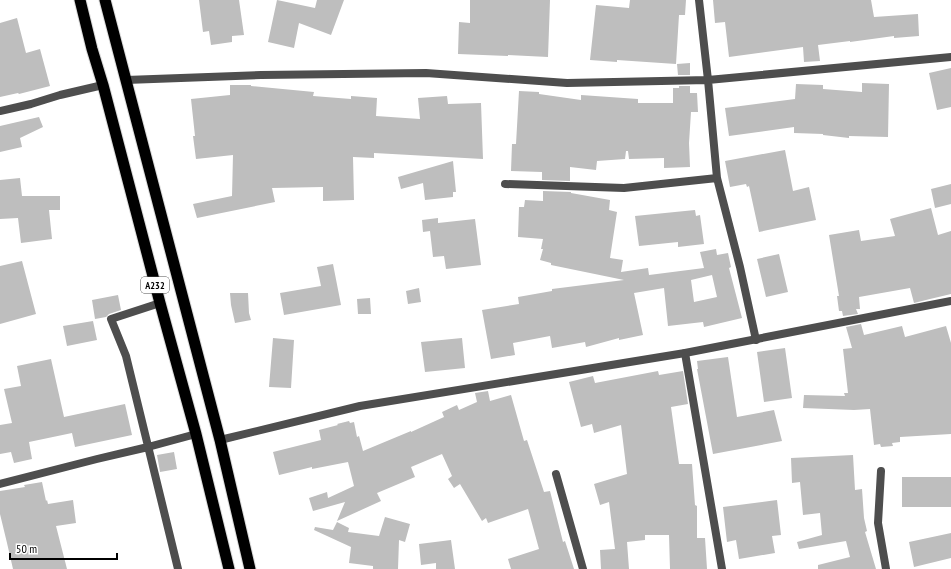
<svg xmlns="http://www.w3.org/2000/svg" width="951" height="569" font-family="'PT Sans Narrow',sans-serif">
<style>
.building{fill:#bebebe;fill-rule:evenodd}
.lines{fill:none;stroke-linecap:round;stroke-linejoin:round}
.trunk-casing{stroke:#dbdbdb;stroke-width:13}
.minor{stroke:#4e4e4e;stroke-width:8}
.tertiary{stroke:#4e4e4e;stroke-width:8}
.trunk{stroke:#000;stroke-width:11}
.labels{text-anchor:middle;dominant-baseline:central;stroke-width:3;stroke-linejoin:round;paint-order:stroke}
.shield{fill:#fff;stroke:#4c4c4c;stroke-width:1}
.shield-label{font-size:10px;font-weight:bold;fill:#000}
</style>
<rect width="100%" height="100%" fill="#fff"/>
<path class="building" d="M199,0h40l5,35 -12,1v6l-21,3 -2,-14 -6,1z
M277,0l38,8 2,-8h27l-13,35 -32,-12 -5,25 -26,-6z
M470,0h80l-2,57 -40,-2v1l-50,-2 1,-32 11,1z
M630,0h56l-1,15h-6l-3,49 -59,-4v2l-27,-2 6,-55 33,3z
M713,0h158l3,17 44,-3 1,22 -25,2v-2l-44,6v-1l-32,4 2,16 -16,1 -1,-15 -74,10 -4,-35 -10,1z
M17,18l9,35 14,-4 10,37 -31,8 -1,-1 -18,4v-74z
M690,63v12h-12l-1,-11z
M951,68v39l-14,3 -8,-37z
M862,83l27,1 -1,53 -39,-1v2l-26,-3v-1l-29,-1v-6l-65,9 -4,-28 70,-9 1,-15 27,1v4l39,3z
M230,85h21v1l63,6 -1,4 38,3v-3l26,2 -1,18 44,3 -2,-21 29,-2 1,8 33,-1 2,56 -109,-6v5l-21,-1 1,43 -31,1v-14l-51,1 3,14 -78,16 -4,-14 39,-8 1,-41 -37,4 -3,-23h2l-4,-37 39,-4z
M679,86h11v7h7l1,19h-7l-2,31 1,24 -26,1v-10l-35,1 -1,-8h-2l-1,8 -28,2 -1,9 -26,-3v14l-28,-1v-8l-31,-1 1,-27h4l3,-53 20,1v2l42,6v-5l57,4v4h35v-15h6z
M39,117l4,10 -23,11 2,9 -22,5v-26z
M785,150l8,41 16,-4 7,33 -57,12 -10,-46 -2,1 -1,-3 -16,3 -5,-26z
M453,161l3,31h-3v5l-28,3 -2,-17 -22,6 -3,-12z
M20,178l2,18h38v14h-11l3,29 -31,4 -3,-25 -18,1v-39z
M951,184v20l-16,4 -4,-19z
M543,191l28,1v1l39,7 -1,10 8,2 -7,46 13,2 -2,12 27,-4 1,7 55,-7 -4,-16 16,-3 1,6 11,-2 3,14 -2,1 13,50 -38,9 -1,-5 -35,4 -4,-38 -30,5 9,42 -24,5v-2l-33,9 -1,-5 -33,6 -2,-12 -37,7 2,12 -24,4 -9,-49 37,-6 -1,-7 34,-6v-2l72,-9 -73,-15v-2l-11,-3 3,-11h-2l2,-10 -25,-2 1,-30h5l1,-7 18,1zM712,275l5,22 -23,5 -3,-22z
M931,208l7,27 13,-4v63l-21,5 -16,4 -4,-15 -51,9 1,12h-4l2,5 -15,2 -1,-5h-3l-2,-15h2l-10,-61 30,-5 2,11 34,-5 -5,-17z
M695,210l1,6 4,-1 4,29 -26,3v-5l-39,4 -4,-30z
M438,218v5l37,-4 6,46 -35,4 -2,-13 -11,1 -3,-26 -7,1 -1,-12z
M779,254l9,38 -22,5 -9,-38z
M22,261l14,53 -36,10v-58z
M333,264l8,41 -57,10 -4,-22 41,-7 -4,-19z
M419,288l2,14 -13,2 -2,-13z
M230,293h18l1,20 2,7 -16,3 -4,-18z
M118,295l3,15 -12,4 -3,3 -11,2 -3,-19z
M370,298l1,16h-13l-1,-15z
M93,321l4,19 -30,6 -4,-20z
M861,324l3,11 38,-9 3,11 41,-11 5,17v91l-51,3v5l-8,1 1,3 -12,1 -1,-3 -6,1 -4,-36 -16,1 -51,-2 1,-13 41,1 -1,-3h4l-5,-44 9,-1 -6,-21z
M273,338l21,2 -3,48 -22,-1z
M462,338l3,30 -40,4 -4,-30z
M785,348l7,50 -28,4 -7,-50z
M728,357l9,60 37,-7 8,31 -69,13 -16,-85h1l-1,-8z
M51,359l13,58 61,-13 7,31 -57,12 -3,-14 -43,9 3,17 -18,4 -3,-11 -11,2v-29l12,-2 -8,-34 17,-3 -4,-20z
M658,371l1,4 24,-4 5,33 -17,3 8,57h13l3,41 2,1v32h8l2,31h-37l-1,-34h-24v5l-18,2 2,27h-28l-1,-19 15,-1 -6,-47 -9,3 -6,-21 33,-10 -6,-49 -27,8 -2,-9 -11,3 -12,-45 24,-6 2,7z
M488,391l2,10 21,-6 13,46 3,-1 17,52 6,-1 13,51 2,-1 9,28h-63l-3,-10 31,-10 -11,-40 -40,14 -2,-5 -4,3 -22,-37 -6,4 -6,-9 4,-3 -10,-22 -31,13 4,10 -38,16 4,8 -44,20 8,-19 -32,9 -4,-13 18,-6 1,6 26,-12 -6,-24 -36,7v-2l-33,8 -6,-23 48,-12 -2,-10 19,-5 -1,-1 12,-3 1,2 4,-1 3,15 2,-1 4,15 48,-20v1l33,-15 -2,-5 15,-7 2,5 18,-8 -2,-9z
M174,452l3,17 -17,3 -3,-17z
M853,455l2,35 7,-1 2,29 3,13 -2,1 11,37h-58v-4l32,-8 -4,-16 -47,8 -2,-7 25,-7 -2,-22 -17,2 -3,-33 -8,1 -1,-25z
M902,477h49v30h-49z
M42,482l4,19 1,-1 1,4 25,-4 3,23 -20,3 11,43h-54l-6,-26 -7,-29v-23l25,-4 -1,-2z
M777,500l4,35 -9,1 3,17 -36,6 -3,-19 -9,2 -4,-35z
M385,517l25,7 -5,18 -6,-2 -1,29h-25v-3l-24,-3 2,-16 -37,-17 1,-3 18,3 4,-8 12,6 -1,4 31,4z
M951,533v25l-37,9 -5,-25z
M451,540l4,29h-19v-6l-15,2 -2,-21z"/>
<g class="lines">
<g class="trunk-casing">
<path id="trunk" d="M80,0l12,49 11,36 57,218 36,131 33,135
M105,0l115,440 30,129"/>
</g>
<path class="minor" d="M699,0l9,80 9,98 23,89 16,73
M126,80l135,-5 165,-2 141,10 141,-3 243,-23
M0,111l31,-7 29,-9 43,-10
M505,184l119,4 93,-10
M160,303l-49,16 15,37 52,213
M685,353l37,216
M881,471l-3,52 8,46
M556,474l27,95
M0,484l97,-25 51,-12 48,-13"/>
<path class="tertiary" d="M220,440l140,-34 325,-53 266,-52"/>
<use href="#trunk" class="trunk"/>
</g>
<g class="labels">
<rect class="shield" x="141" y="277" width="28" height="16" rx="3"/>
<g class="shield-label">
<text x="155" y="285">A232</text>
</g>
</g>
<path d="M10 553v6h107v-6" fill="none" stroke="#000000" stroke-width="2"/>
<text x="16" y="553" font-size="12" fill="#000000" stroke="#ffffff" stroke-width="3" paint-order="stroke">50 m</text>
</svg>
